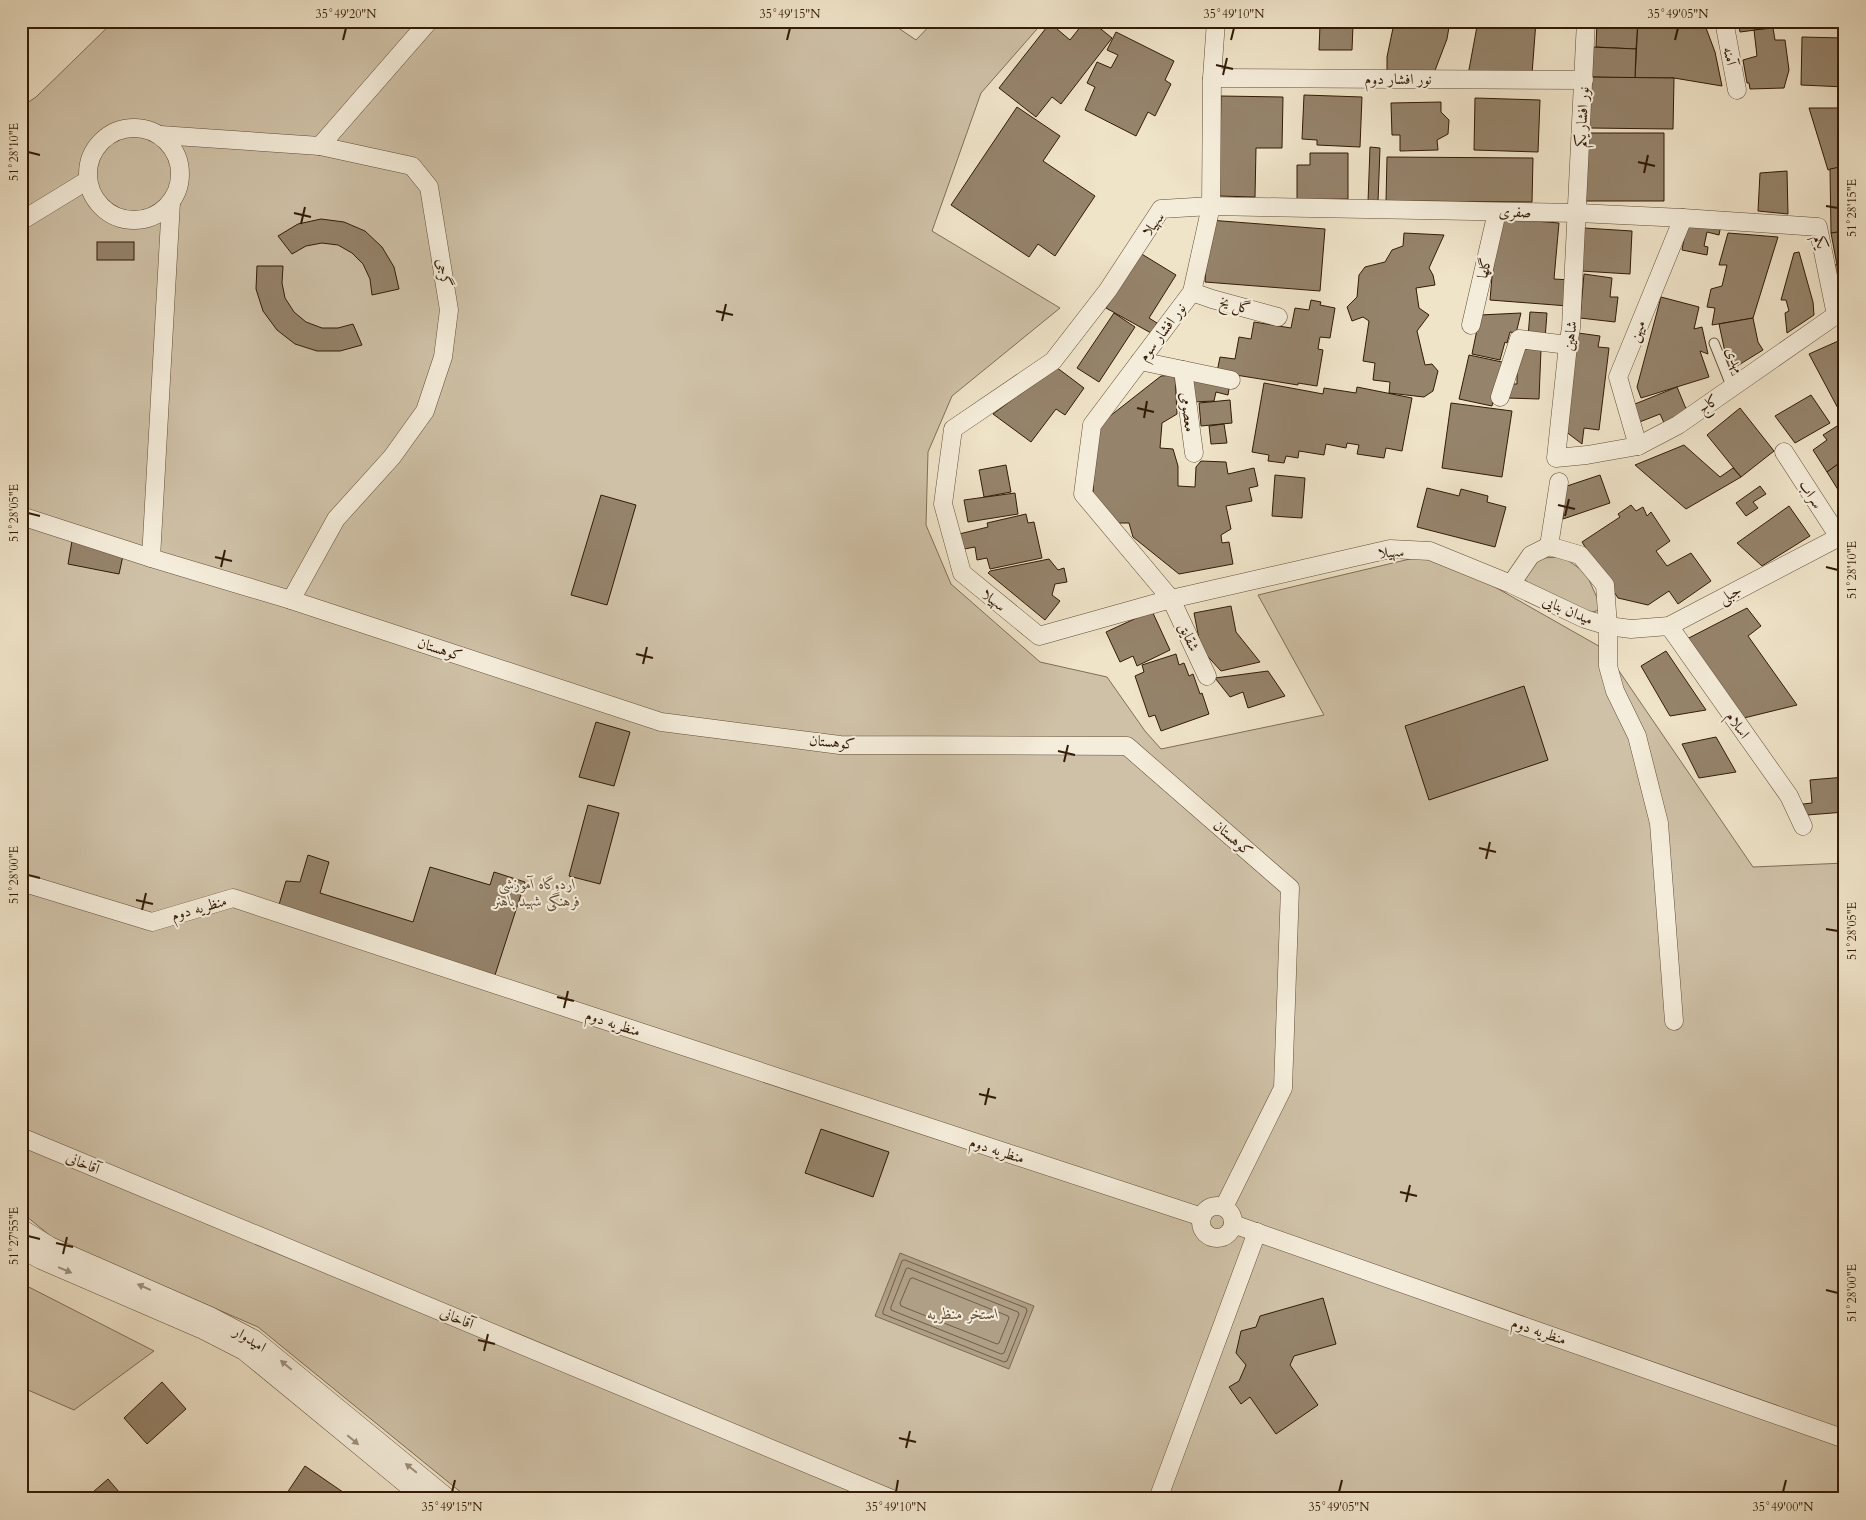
<svg xmlns="http://www.w3.org/2000/svg" width="1866" height="1520" viewBox="0 0 1866 1520" font-family="Cardo,Amiri,serif">
<rect width="100%" height="100%" fill="#efe3c8"/>
<filter id="stains"><feTurbulence type="fractalNoise" baseFrequency=".004" numOctaves="4"/><feColorMatrix values="0 0 0 0 .2 0 0 0 0 .09 0 0 0 0 .02 0 0 0 .5 -.17"/></filter>
<radialGradient id="worn" r=".72"><stop offset=".6" stop-color="#630" stop-opacity="0"/><stop offset="1" stop-color="#630" stop-opacity=".3"/></radialGradient>
<g fill="#cfc1a7" stroke="#816e56">
<path d="M 114,21 L 888,21 L 916,40 L 934,21 L 1044,21 L 981,93 L 932,231 L 1060,308 L 952,396 L 928,452 L 926,525 L 951,584 L 1040,662 L 1107,677 L 1145,731 L 1161,749 L 1324,715 L 1258,595 L 1435,553 L 1604,649 L 1753,867 L 1845,863 L 1845,1499 L 473,1499 L 458,1490 L 258,1327 L 53,1238 L 21,1212 L 21,107 L 36,97 Z"/>
<path d="M 1563,557 L 1586,573 L 1602,609 L 1590,613 L 1533,586 L 1522,578 L 1540,558 Z"/>
<path d="M 21,1283 L 154,1351 L 74,1410 L 21,1387 Z"/>
</g>
<path fill="#af9f86" stroke="#7d6a53" d="M 900,1253 L 1034,1306 L 1009,1369 L 875,1316 Z"/>
<g fill="none" stroke-linecap="round" stroke-linejoin="round">
<g stroke="#715d46" stroke-width="1">
<path d="M 905,1260 L 1026,1308 L 1027,1311 L 1007,1361 L 1004,1362 L 883,1314 L 883,1311 L 902,1261 Z"/>
<path d="M 908,1268 L 1018,1312 L 1019,1314 L 1004,1353 L 1001,1354 L 891,1310 L 891,1307 L 906,1269 Z"/>
<path d="M 913,1278 L 1008,1316 L 1009,1318 L 999,1343 L 997,1344 L 901,1306 L 900,1303 L 910,1279 Z"/>
</g>
</g>
<g fill="#95836b" stroke="#331b06">
<path d="M 1085,21 L 1091,21 L 1112,38 L 1061,104 L 1052,97 L 1036,117 L 999,88 L 1050,23 L 1070,40 Z"/>
<path d="M 1130,21 L 1157,21 L 1152,27 Z"/>
<path d="M 1389,21 L 1450,21 L 1447,39 L 1434,73 L 1387,73 L 1387,57 L 1393,28 Z"/>
<path d="M 1478,21 L 1536,21 L 1532,74 L 1468,75 Z"/>
<path d="M 1597,21 L 1638,21 L 1636,49 L 1596,47 Z"/>
<path d="M 1638,21 L 1690,23 L 1706,28 L 1715,52 L 1722,86 L 1674,78 L 1635,78 Z"/>
<path d="M 1738,21 L 1818,21 L 1818,22 L 1740,32 Z"/>
<path d="M 1320,25 L 1353,25 L 1352,50 L 1319,50 Z"/>
<path d="M 1773,28 L 1775,40 L 1785,40 L 1789,70 L 1784,88 L 1750,89 L 1749,83 L 1747,83 L 1743,60 L 1757,56 L 1754,30 Z"/>
<path d="M 1116,32 L 1174,61 L 1165,80 L 1171,84 L 1155,116 L 1148,112 L 1136,136 L 1085,110 L 1095,87 L 1087,83 L 1097,62 L 1111,68 L 1118,55 L 1107,50 Z"/>
<path d="M 1802,37 L 1845,38 L 1845,87 L 1801,85 Z"/>
<path d="M 1592,47 L 1636,49 L 1635,78 L 1590,77 Z"/>
<path d="M 1590,77 L 1674,78 L 1673,129 L 1589,128 Z"/>
<path d="M 1304,95 L 1362,97 L 1360,147 L 1317,145 L 1317,140 L 1302,139 Z"/>
<path d="M 1221,96 L 1283,97 L 1282,148 L 1256,148 L 1255,197 L 1219,196 Z"/>
<path d="M 1475,98 L 1540,100 L 1538,152 L 1474,150 Z"/>
<path d="M 1441,102 L 1441,112 L 1449,120 L 1448,134 L 1437,140 L 1438,150 L 1400,151 L 1400,135 L 1392,135 L 1391,103 Z"/>
<path d="M 1017,107 L 1060,136 L 1043,161 L 1095,196 L 1055,256 L 1038,244 L 1029,257 L 951,205 Z"/>
<path d="M 1809,108 L 1845,108 L 1845,166 L 1828,170 Z"/>
<path d="M 1587,133 L 1664,133 L 1664,201 L 1586,201 Z"/>
<path d="M 1370,147 L 1380,148 L 1378,202 L 1368,202 Z"/>
<path d="M 1310,153 L 1348,153 L 1348,199 L 1297,200 L 1297,165 L 1310,165 Z"/>
<path d="M 1387,157 L 1533,158 L 1532,202 L 1386,201 Z"/>
<path d="M 1845,166 L 1845,231 L 1831,233 L 1830,169 Z"/>
<path d="M 1787,171 L 1788,214 L 1758,211 L 1760,173 Z"/>
<path d="M 1497,218 L 1559,223 L 1554,279 L 1571,280 L 1568,306 L 1490,300 Z"/>
<path d="M 321,219 L 344,222 L 365,231 L 382,247 L 394,267 L 399,289 L 372,295 L 370,279 L 363,264 L 352,253 L 338,245 L 322,243 L 306,246 L 292,254 L 278,236 L 298,224 Z"/>
<path d="M 1209,220 L 1325,229 L 1320,291 L 1205,282 Z"/>
<path d="M 1687,223 L 1720,230 L 1719,235 L 1707,232 L 1704,246 L 1708,247 L 1707,255 L 1682,250 Z"/>
<path d="M 1584,228 L 1632,231 L 1630,274 L 1581,271 Z"/>
<path d="M 1845,231 L 1845,264 L 1837,265 L 1831,233 Z"/>
<path d="M 1404,233 L 1444,235 L 1429,268 L 1433,275 L 1435,285 L 1416,288 L 1419,308 L 1429,315 L 1417,331 L 1425,365 L 1432,364 L 1438,371 L 1433,391 L 1424,397 L 1389,393 L 1390,382 L 1373,380 L 1375,363 L 1363,361 L 1369,321 L 1363,317 L 1352,321 L 1347,307 L 1357,297 L 1359,275 L 1365,267 L 1385,262 L 1392,250 L 1403,246 Z"/>
<path d="M 1728,233 L 1778,237 L 1753,318 L 1712,325 L 1715,308 L 1707,307 L 1711,289 L 1722,286 L 1727,265 L 1719,265 Z"/>
<rect x="97" y="242" width="37" height="18"/>
<path d="M 1799,252 L 1813,302 L 1814,315 L 1787,333 L 1785,313 L 1789,311 L 1786,300 L 1781,300 L 1794,253 Z"/>
<path d="M 1140,253 L 1176,275 L 1149,318 L 1157,323 L 1151,333 L 1106,308 Z"/>
<path d="M 1845,264 L 1845,307 L 1834,265 Z"/>
<path d="M 257,266 L 283,266 L 282,283 L 285,298 L 294,312 L 306,322 L 322,328 L 338,328 L 353,324 L 362,345 L 340,351 L 317,351 L 295,344 L 277,330 L 263,311 L 256,289 Z"/>
<path d="M 1584,274 L 1612,278 L 1610,297 L 1618,297 L 1615,322 L 1580,318 Z"/>
<path d="M 1661,297 L 1699,307 L 1694,329 L 1702,327 L 1708,354 L 1700,351 L 1709,377 L 1641,398 L 1637,387 Z"/>
<path d="M 1311,300 L 1321,302 L 1320,305 L 1335,308 L 1330,338 L 1320,337 L 1318,349 L 1323,350 L 1317,386 L 1298,383 L 1298,385 L 1217,372 L 1220,357 L 1235,359 L 1239,337 L 1251,339 L 1254,322 L 1291,328 L 1295,308 L 1309,310 Z"/>
<path d="M 1530,312 L 1547,313 L 1545,339 L 1528,337 Z"/>
<path d="M 1114,313 L 1135,327 L 1099,382 L 1077,368 Z"/>
<path d="M 1521,313 L 1516,333 L 1510,332 L 1507,343 L 1505,342 L 1500,360 L 1472,354 L 1480,315 Z"/>
<path d="M 1753,318 L 1758,342 L 1763,350 L 1729,371 L 1719,324 Z"/>
<path d="M 1578,333 L 1600,336 L 1598,347 L 1609,348 L 1599,430 L 1584,428 L 1582,444 L 1565,431 Z"/>
<path d="M 1845,338 L 1845,413 L 1841,414 L 1809,354 Z"/>
<path d="M 1517,349 L 1541,349 L 1539,399 L 1507,398 L 1507,384 L 1517,384 Z"/>
<path d="M 1469,355 L 1502,362 L 1492,406 L 1459,399 Z"/>
<path d="M 1056,367 L 1084,388 L 1065,415 L 1056,409 L 1031,442 L 993,414 Z"/>
<path d="M 1175,375 L 1177,414 L 1162,423 L 1160,448 L 1173,449 L 1178,466 L 1178,486 L 1195,487 L 1196,467 L 1201,461 L 1226,462 L 1228,474 L 1254,468 L 1258,486 L 1249,488 L 1252,501 L 1226,506 L 1231,529 L 1221,535 L 1222,543 L 1229,542 L 1233,564 L 1179,574 L 1133,537 L 1129,523 L 1117,523 L 1093,495 L 1096,427 L 1161,376 Z"/>
<path d="M 1190,377 L 1230,383 L 1228,395 L 1216,392 L 1214,401 L 1193,402 Z"/>
<path d="M 1264,383 L 1323,394 L 1324,388 L 1356,393 L 1357,387 L 1412,398 L 1402,451 L 1386,448 L 1384,458 L 1357,454 L 1359,445 L 1347,443 L 1346,448 L 1326,444 L 1324,455 L 1299,451 L 1298,458 L 1286,456 L 1284,463 L 1268,461 L 1269,455 L 1252,452 Z"/>
<path d="M 1677,387 L 1689,416 L 1665,425 L 1660,414 L 1637,423 L 1630,406 Z"/>
<path d="M 1811,395 L 1830,423 L 1795,443 L 1775,416 Z"/>
<path d="M 1230,400 L 1232,423 L 1201,426 L 1199,403 Z"/>
<path d="M 1451,403 L 1512,411 L 1502,477 L 1442,468 Z"/>
<path d="M 1740,408 L 1774,451 L 1741,477 L 1707,435 Z"/>
<path d="M 1845,421 L 1845,459 L 1827,472 L 1813,450 L 1827,440 L 1823,435 Z"/>
<path d="M 1224,424 L 1227,443 L 1211,444 L 1209,426 Z"/>
<path d="M 1684,445 L 1720,477 L 1733,468 L 1741,477 L 1686,509 L 1635,465 Z"/>
<path d="M 1845,459 L 1845,501 L 1827,472 Z"/>
<path d="M 1006,465 L 1011,492 L 984,497 L 979,470 Z"/>
<path d="M 1275,475 L 1305,478 L 1302,518 L 1272,516 Z"/>
<path d="M 1600,475 L 1610,503 L 1563,519 L 1564,487 Z"/>
<path d="M 1760,486 L 1766,494 L 1753,502 L 1758,508 L 1746,516 L 1736,503 Z"/>
<path d="M 1427,488 L 1459,496 L 1461,489 L 1488,496 L 1487,502 L 1506,507 L 1495,547 L 1417,527 Z"/>
<path d="M 1015,493 L 1018,514 L 968,522 L 964,500 Z"/>
<path d="M 601,495 L 636,505 L 607,605 L 571,595 Z"/>
<path d="M 1631,505 L 1636,511 L 1643,507 L 1647,516 L 1651,512 L 1670,541 L 1656,551 L 1667,566 L 1691,553 L 1711,581 L 1678,604 L 1669,591 L 1648,605 L 1618,598 L 1582,542 L 1620,517 L 1618,514 Z"/>
<path d="M 1789,506 L 1810,536 L 1762,566 L 1737,543 Z"/>
<path d="M 1026,514 L 1028,523 L 1034,522 L 1042,558 L 990,569 L 987,558 L 977,560 L 975,547 L 959,550 L 955,535 L 988,527 L 987,523 Z"/>
<path d="M 72,541 L 124,551 L 119,574 L 68,564 Z"/>
<path d="M 1049,559 L 1058,570 L 1064,568 L 1067,582 L 1055,584 L 1052,595 L 1060,601 L 1045,620 L 988,573 L 990,571 Z"/>
<path d="M 1231,606 L 1236,632 L 1260,662 L 1221,671 L 1201,649 L 1194,613 Z"/>
<path d="M 1747,608 L 1761,626 L 1748,636 L 1797,705 L 1744,718 L 1685,640 Z"/>
<path d="M 1152,611 L 1170,650 L 1137,666 L 1133,656 L 1120,662 L 1106,632 Z"/>
<path d="M 1666,651 L 1706,710 L 1670,716 L 1641,666 Z"/>
<path d="M 1176,654 L 1179,665 L 1184,663 L 1189,676 L 1193,674 L 1200,694 L 1202,693 L 1209,714 L 1161,731 L 1155,715 L 1149,717 L 1135,676 L 1144,672 L 1142,665 Z"/>
<path d="M 1268,671 L 1285,696 L 1248,708 L 1243,692 L 1230,697 L 1215,678 Z"/>
<path d="M 1524,686 L 1548,760 L 1429,800 L 1405,726 Z"/>
<path d="M 596,722 L 630,732 L 614,786 L 579,777 Z"/>
<path d="M 1716,737 L 1736,772 L 1699,778 L 1682,744 Z"/>
<path d="M 1845,777 L 1845,812 L 1807,815 L 1803,804 L 1812,803 L 1810,780 Z"/>
<path d="M 588,805 L 619,813 L 600,884 L 569,876 Z"/>
<path d="M 308,855 L 329,862 L 320,893 L 413,922 L 430,867 L 490,885 L 494,872 L 525,882 L 495,975 L 278,908 L 286,881 L 300,882 Z"/>
<path d="M 821,1129 L 889,1152 L 873,1197 L 805,1173 Z"/>
<path d="M 1323,1298 L 1336,1344 L 1294,1356 L 1290,1365 L 1318,1405 L 1276,1434 L 1250,1397 L 1241,1404 L 1229,1387 L 1239,1381 L 1246,1365 L 1236,1353 L 1241,1331 L 1256,1327 L 1260,1316 Z"/>
<path d="M 162,1382 L 186,1409 L 147,1444 L 124,1418 Z"/>
<path d="M 305,1466 L 353,1499 L 283,1499 Z"/>
<path d="M 108,1479 L 125,1499 L 85,1499 Z"/>
</g>
<g fill="none" stroke-linecap="round" stroke-linejoin="round">
<defs>
<path id="lane" d="M 1714,343 L 1732,388"/>
<g id="street">
<path d="M 1586,21 L 1571,328 L 1568,345 L 1556,458 L 1587,455 L 1638,446 L 1678,425 L 1836,315 L 1845,315"/>
<path d="M 1724,21 L 1737,90"/>
<path d="M 1212,78 L 1584,80"/>
<circle cx="134" cy="174" r="46"/>
<path d="M 160,135 L 320,146"/>
<path d="M 21,221 L 88,180"/>
<path d="M 1192,292 L 1212,299 L 1278,317"/>
<path d="M 1471,325 L 1497,212"/>
<path d="M 1140,361 L 1231,380"/>
<path d="M 1183,370 L 1194,453"/>
<path d="M 1500,397 L 1519,339 L 1568,345"/>
<path d="M 1638,446 L 1618,377 L 1683,218"/>
<path d="M 1784,452 L 1839,537"/>
<path d="M 21,516 L 151,558 L 291,600 L 661,722 L 840,745 L 1127,746 L 1290,888 L 1283,1088 L 1224,1207"/>
<path d="M 1549,546 L 1559,482"/>
<path d="M 151,558 L 171,202"/>
<path d="M 1511,584 L 1531,555 L 1549,546 L 1580,555 L 1605,585 L 1608,626 L 1585,619 L 1511,584 L 1430,551 L 1390,549 L 1171,599 L 1039,636 L 962,573 L 943,504 L 953,429 L 1053,361 L 1108,290 L 1161,209 L 1211,206 L 1578,213 L 1683,218 L 1818,227 L 1836,315"/>
<path d="M 291,600 L 336,519 L 392,457 L 425,411 L 443,357 L 449,310 L 429,187 L 412,166 L 320,146 L 429,21"/>
<path d="M 1669,626 L 1789,796 L 1803,826"/>
<path d="M 1207,676 L 1171,599 L 1083,494 L 1092,425 L 1192,292 L 1211,206 L 1212,78 L 1216,21"/>
<path d="M 21,882 L 152,922 L 233,898 L 1202,1217"/>
<path d="M 1674,1021 L 1659,823 L 1637,736 L 1615,691 L 1608,666 L 1608,626 L 1631,629 L 1669,626 L 1845,534"/>
<path d="M 21,1137 L 892,1499"/>
<circle cx="1217" cy="1222" r="16"/>
<path d="M 1233,1224 L 1845,1439"/>
<path d="M 21,1228 L 50,1246 L 210,1316 L 254,1339 L 449,1499"/>
<path d="M 21,1249 L 41,1260 L 203,1330 L 244,1351 L 424,1499"/>
<path d="M 1158,1499 L 1257,1232"/>
</g>
</defs>
<use href="#lane" stroke="#624d36" stroke-width="11"/>
<use href="#street" stroke="#624d36" stroke-width="19"/>
<use href="#lane" stroke="#f5eddb" stroke-width="9"/>
<use href="#street" stroke="#f5eddb" stroke-width="18"/>
</g>
<defs><path id="oneway-solid" d="M-6-.8H1V-3.2L6.5 0L1 3.2V.8H-6Z" transform="scale(1.25)"/></defs>
<g fill="#9e8e7b">
<use href="#oneway-solid" transform="translate(65 1270) rotate(23)"/>
<use href="#oneway-solid" transform="translate(144 1287) rotate(-156)"/>
<use href="#oneway-solid" transform="translate(286 1365) rotate(-140)"/>
<use href="#oneway-solid" transform="translate(353 1440) rotate(40)"/>
<use href="#oneway-solid" transform="translate(411 1468) rotate(-141)"/>
</g>
<path fill="none" stroke="#331b06" stroke-width="2" d="M 343,40 L 346,28M 787,40 L 790,28M 1231,40 L 1234,28M 1675,40 L 1678,28M 1216,65 L 1233,69M 1223,75 L 1227,58M 28,152 L 40,155M 1638,162 L 1655,166M 1644,173 L 1648,155M 1826,206 L 1838,208M 294,213 L 311,217M 301,224 L 305,207M 716,311 L 733,315M 722,321 L 726,304M 1137,408 L 1154,412M 1144,418 L 1147,401M 1558,505 L 1575,509M 28,513 L 40,516M 1565,516 L 1569,499M 215,557 L 232,561M 221,567 L 225,550M 1826,567 L 1838,570M 636,654 L 653,658M 643,664 L 647,647M 1058,751 L 1075,755M 1064,762 L 1068,745M 1479,848 L 1496,852M 1486,859 L 1490,842M 28,875 L 40,878M 136,900 L 153,904M 142,910 L 146,893M 1826,929 L 1838,931M 557,997 L 574,1001M 564,1008 L 568,991M 979,1094 L 996,1098M 985,1105 L 989,1088M 1400,1192 L 1417,1196M 1406,1202 L 1410,1185M 28,1236 L 40,1239M 56,1243 L 73,1247M 63,1254 L 67,1237M 1826,1290 L 1838,1293M 478,1340 L 495,1344M 484,1351 L 488,1334M 899,1438 L 916,1442M 906,1448 L 910,1431M 452,1492 L 455,1480M 896,1492 L 898,1480M 1339,1492 L 1342,1480M 1783,1492 L 1786,1480"/>
<g text-anchor="middle" dominant-baseline="central" stroke-width="4" stroke-linejoin="round" paint-order="stroke">
<g font-size="15" fill="#331b06" stroke="#f5eddb">
<text transform="translate(1730 56) rotate(79)">آمنه</text>
<text x="1398" y="79">نور افشار دوم</text>
<text transform="translate(1582 117) rotate(-87)">نور افشار یکم</text>
<text transform="translate(1515 212) rotate(1)">صفری</text>
<text transform="translate(1153 224) rotate(-52)">سهیلا</text>
<text transform="translate(1821 242) rotate(78)">یکم</text>
<text transform="translate(1484 268) rotate(-78)">گلها</text>
<text transform="translate(444 273) rotate(81)">گرجی</text>
<text transform="translate(1235 305) rotate(15)">گل یخ</text>
<text transform="translate(1637 331) rotate(-68)">میهن</text>
<text transform="translate(1162 332) rotate(-53)">نور افشار سوم</text>
<text transform="translate(1570 336) rotate(-83)">شاهین</text>
<text transform="translate(1735 360) rotate(68)">مهدی</text>
<text transform="translate(1708 404) rotate(-35)">کاج</text>
<text transform="translate(1188 412) rotate(83)">معصومی</text>
<text transform="translate(1811 494) rotate(57)">سراب</text>
<text transform="translate(1391 552) rotate(-4)">سهیلا</text>
<text transform="translate(1730 594) rotate(-28)">جبلی</text>
<text transform="translate(994 600) rotate(39)">سهیلا</text>
<text transform="translate(1568 610) rotate(23)">میدان بنایی</text>
<text transform="translate(1189 637) rotate(65)">شقایق</text>
<text transform="translate(440 649) rotate(18)">کوهستان</text>
<text transform="translate(1738 725) rotate(55)">اسلام</text>
<text transform="translate(832 742) rotate(5)">کوهستان</text>
<text transform="translate(1233 838) rotate(41)">کوهستان</text>
<text transform="translate(199 908) rotate(-16)">منظریه دوم</text>
<text transform="translate(613 1023) rotate(18)">منظریه دوم</text>
<text transform="translate(997 1150) rotate(18)">منظریه دوم</text>
<text transform="translate(83 1163) rotate(23)">آقاخانی</text>
<text transform="translate(457 1318) rotate(23)">آقاخانی</text>
<text transform="translate(1539 1331) rotate(19)">منظریه دوم</text>
<text transform="translate(250 1339) rotate(32)">امیدوار</text>
</g>
<g font-size="15" font-style="italic" fill="#624d36" stroke="#f5eddb">
<text x="537" y="884">اردوگاه آموزشی<tspan x="537" dy="17">فرهنگی شهید باهنر</tspan></text>
</g>
<g font-size="16" font-style="italic" fill="#655039" stroke="#f5eddb">
<text x="963" y="1314">استخر منظریه</text>
</g>
</g>
<rect width="1866" height="1520" fill="none" stroke="#efe3c8" stroke-width="55"/>
<rect x="28" y="28" width="1810" height="1464" fill="none" stroke="#331b06" stroke-width="2"/>
<g font-size="12" text-anchor="middle" fill="#331b06">
<text x="346" y="18">35°49'20"N</text>
<text x="790" y="18">35°49'15"N</text>
<text x="1234" y="18">35°49'10"N</text>
<text x="1678" y="18">35°49'05"N</text>
<text transform="translate(14 152) rotate(-90)" y="4">51°28'10"E</text>
<text transform="translate(1852 208) rotate(-90)" y="4">51°28'15"E</text>
<text transform="translate(14 513) rotate(-90)" y="4">51°28'05"E</text>
<text transform="translate(1852 570) rotate(-90)" y="4">51°28'10"E</text>
<text transform="translate(14 875) rotate(-90)" y="4">51°28'00"E</text>
<text transform="translate(1852 931) rotate(-90)" y="4">51°28'05"E</text>
<text transform="translate(14 1236) rotate(-90)" y="4">51°27'55"E</text>
<text transform="translate(1852 1293) rotate(-90)" y="4">51°28'00"E</text>
<text x="452" y="1511">35°49'15"N</text>
<text x="896" y="1511">35°49'10"N</text>
<text x="1339" y="1511">35°49'05"N</text>
<text x="1783" y="1511">35°49'00"N</text>
</g>
<rect width="100%" height="100%" filter="url(#stains)"/>
<rect width="100%" height="100%" fill="url(#worn)"/>
</svg>
